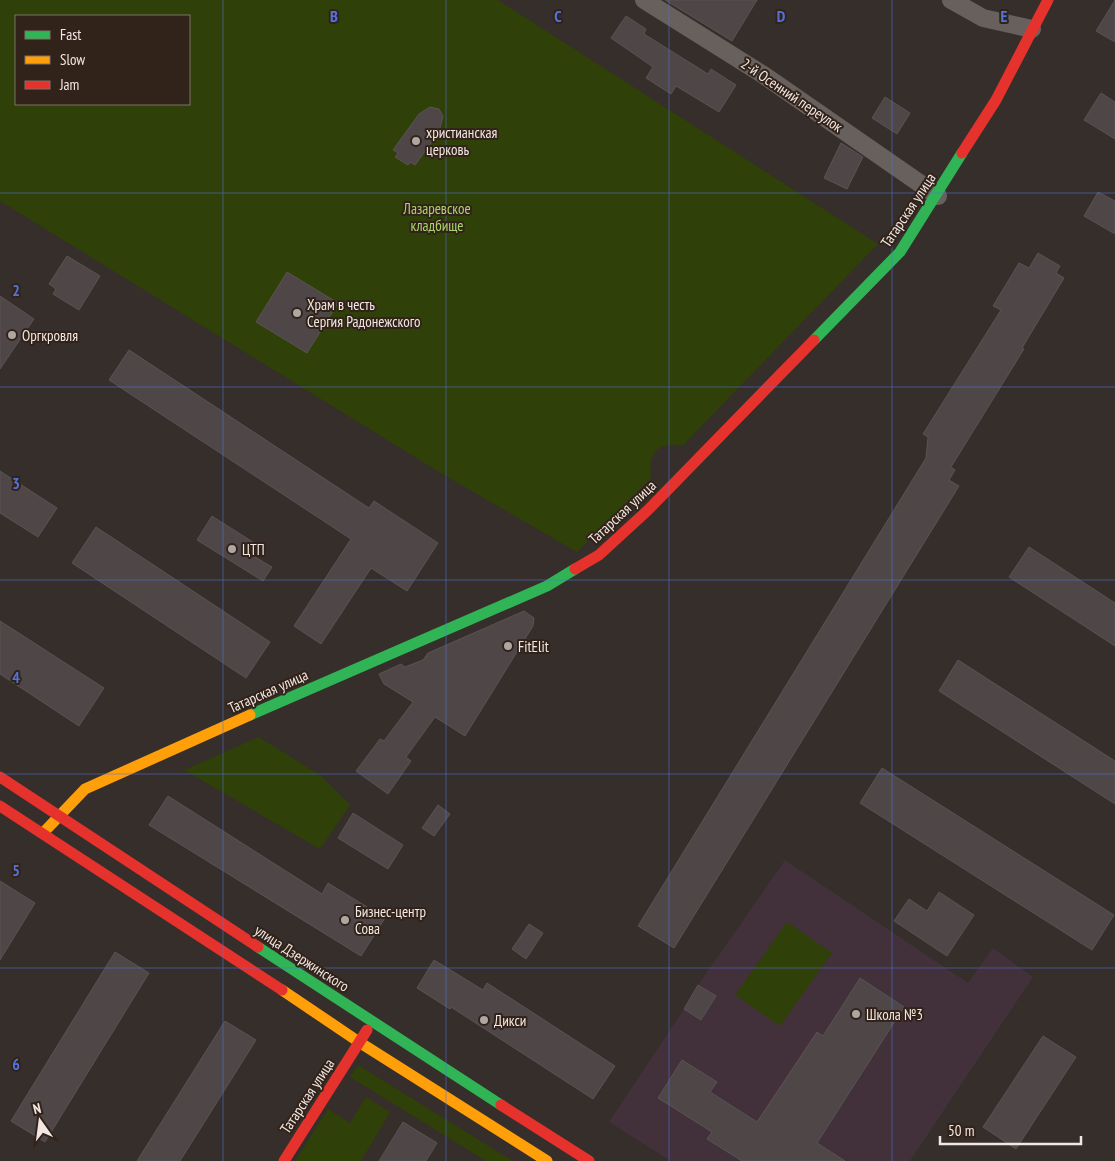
<svg xmlns="http://www.w3.org/2000/svg" width="1115" height="1161" viewBox="0 0 1115 1161" font-family="'PT Sans Narrow',sans-serif">
<rect width="100%" height="100%" fill="#362e2a"/>
<path fill="#42313a" d="M 785,860 L 968,983 L 993,948 L 1033,977 L 910,1161 L 671,1161 L 609,1122 L 684,1009 L 702,1019 L 715,996 L 698,985 Z"/>
<g fill="#2f4008" fill-rule="evenodd">
<path d="M 0,0 L 498,0 L 878,244 L 683,445 C 657,443 648,451 651,478 L 577,552 L 444,475 L 0,201 ZM 16,16 L 189,16 L 189,104 L 16,104 Z"/>
<path d="M 259,737 L 321,776 L 350,805 L 320,849 L 184,770 Z"/>
<path d="M 787,922 L 832,953 L 780,1026 L 735,995 Z"/>
<path d="M 358,1065 L 513,1161 L 486,1161 L 350,1077 Z"/>
<path d="M 366,1097 L 390,1112 L 361,1161 L 295,1161 L 328,1109 L 350,1123 Z"/>
</g>
<g fill="#4f4747" stroke="#5a5353">
<path d="M 665,0 L 757,0 L 732,41 Z"/>
<path d="M 1115,0 L 1115,42 L 1096,31 Z"/>
<path d="M 626,16 L 646,29 L 644,34 L 708,74 L 711,69 L 736,85 L 719,112 L 676,86 L 671,94 L 646,78 L 653,67 L 611,38 Z"/>
<path d="M 1101,93 L 1115,102 L 1115,139 L 1084,120 Z"/>
<path d="M 885,97 L 910,113 L 897,134 L 872,118 Z"/>
<path d="M 430,107 L 439,109 L 443,116 L 439,132 L 415,165 L 410,162 L 408,165 L 395,157 L 398,153 L 393,150 L 419,114 Z"/>
<path d="M 841,143 L 863,157 L 847,189 L 824,178 Z"/>
<path d="M 1098,192 L 1115,201 L 1115,234 L 1084,216 Z"/>
<path d="M 1038,253 L 1060,266 L 1056,273 L 1064,278 L 1022,348 L 1024,349 L 951,467 L 955,470 L 949,480 L 959,486 L 674,948 L 638,926 L 926,458 L 928,437 L 923,434 L 1001,310 L 993,306 L 1019,263 L 1029,268 Z"/>
<path d="M 67,256 L 100,276 L 79,310 L 53,294 L 56,289 L 49,284 Z"/>
<path d="M 287,272 L 338,303 L 307,353 L 256,322 Z"/>
<path d="M 0,296 L 34,319 L 0,369 Z"/>
<path d="M 129,350 L 369,508 L 374,501 L 438,543 L 407,591 L 371,568 L 321,644 L 294,626 L 351,539 L 109,380 Z"/>
<path d="M 0,471 L 57,508 L 38,537 L 0,513 Z"/>
<path d="M 212,516 L 256,544 L 250,554 L 272,567 L 263,581 L 197,540 Z"/>
<path d="M 96,527 L 270,642 L 246,678 L 72,563 Z"/>
<path d="M 1029,547 L 1115,603 L 1115,646 L 1009,577 Z"/>
<path d="M 524,611 L 534,618 L 533,626 L 465,736 L 435,717 L 406,757 L 411,761 L 388,794 L 356,771 L 380,739 L 384,741 L 413,702 L 384,684 L 379,674 L 401,664 L 405,667 L 423,660 L 428,653 Z"/>
<path d="M 0,621 L 104,688 L 79,726 L 0,674 Z"/>
<path d="M 958,660 L 1115,761 L 1115,804 L 939,691 Z"/>
<path d="M 882,768 L 1114,915 L 1092,950 L 860,803 Z"/>
<path d="M 168,796 L 322,894 L 328,883 L 385,918 L 361,956 L 149,825 Z"/>
<path d="M 438,805 L 450,814 L 434,836 L 422,828 Z"/>
<path d="M 353,813 L 403,845 L 388,869 L 338,838 Z"/>
<path d="M 0,881 L 35,903 L 0,960 Z"/>
<path d="M 939,892 L 974,915 L 947,956 L 894,921 L 909,899 L 927,911 Z"/>
<path d="M 529,924 L 543,933 L 526,959 L 512,949 Z"/>
<path d="M 115,952 L 149,973 L 45,1142 L 11,1121 Z"/>
<path d="M 434,960 L 483,990 L 487,983 L 615,1066 L 593,1099 L 451,1007 L 450,1009 L 417,988 Z"/>
<path d="M 860,978 L 904,1007 L 817,1143 L 845,1161 L 742,1161 L 707,1139 L 712,1132 L 658,1098 L 682,1060 L 717,1082 L 710,1092 L 757,1122 L 817,1032 L 823,1036 Z"/>
<path d="M 698,985 L 716,996 L 701,1020 L 684,1009 Z"/>
<path d="M 225,1021 L 256,1040 L 180,1161 L 137,1161 Z"/>
<path d="M 1043,1036 L 1076,1057 L 1016,1149 L 983,1127 Z"/>
<path d="M 403,1122 L 437,1143 L 426,1161 L 379,1161 Z"/>
</g>
<g fill="none" stroke-linecap="round" stroke-linejoin="round">
<g stroke="#67605d" stroke-width="18">
<path d="M 644,0 L 762,74 L 938,196"/>
<path d="M 951,0 L 983,18 L 1032,29"/>
</g>
<g stroke="#30b455" stroke-width="11">
<path d="M 814,340 L 900,252 L 962,153"/>
<path d="M 250,715 L 547,586 L 575,569"/>
<path d="M 258,947 L 501,1105"/>
</g>
<g stroke="#ff9f0a" stroke-width="11">
<path d="M 43,833 L 85,789 L 250,715"/>
<path d="M 282,990 L 359,1042 L 547,1161"/>
</g>
<g stroke="#e5322d" stroke-width="11">
<path d="M 962,153 L 996,100 L 1048,0"/>
<path d="M 575,569 L 599,555 L 647,511 L 814,340"/>
<path d="M 0,777 L 258,947"/>
<path d="M 0,806 L 282,990"/>
<path d="M 501,1105 L 589,1161"/>
<path d="M 284,1161 L 367,1030"/>
</g>
</g>
<path fill="none" stroke="#5274da" stroke-width="1" stroke-opacity="0.55" d="M 223,0 L 223,1161M 446,0 L 446,1161M 669,0 L 669,1161M 892,0 L 892,1161M 0,193 L 1115,193M 0,387 L 1115,387M 0,580 L 1115,580M 0,774 L 1115,774M 0,968 L 1115,968"/>
<g fill="#b0a6a2" stroke="#32231a" stroke-width="2">
<circle cx="416" cy="141" r="5"/>
<circle cx="297" cy="313" r="5"/>
<circle cx="12" cy="335" r="5"/>
<circle cx="232" cy="549" r="5"/>
<circle cx="508" cy="646" r="5"/>
<circle cx="345" cy="920" r="5"/>
<circle cx="856" cy="1014" r="5"/>
<circle cx="484" cy="1020" r="5"/>
</g>
<g text-anchor="middle" dominant-baseline="central" stroke-width="4" stroke-linejoin="round" paint-order="stroke">
<g font-size="15" fill="#f2e7e2" stroke="#32231a">
<text transform="translate(792 95) rotate(34)">2-й Осенний переулок</text>
<text transform="translate(908 210) rotate(-56)">Татарская улица</text>
<text transform="translate(622 512) rotate(-43)">Татарская улица</text>
<text transform="translate(268 691) rotate(-24)">Татарская улица</text>
<text transform="translate(302 958) rotate(33)">улица Дзержинского</text>
<text transform="translate(307 1096) rotate(-57)">Татарская улица</text>
</g>
<g font-size="15" fill="#f2e7e2" stroke="#32231a" text-anchor="start">
<text x="426" y="132">христианская<tspan x="426" dy="17">церковь</tspan></text>
<text x="307" y="304">Храм в честь<tspan x="307" dy="17">Сергия Радонежского</tspan></text>
<text x="22" y="335">Оргкровля</text>
<text x="242" y="549">ЦТП</text>
<text x="518" y="646">FitElit</text>
<text x="355" y="911">Бизнес-центр<tspan x="355" dy="17">Сова</tspan></text>
<text x="866" y="1014">Школа №3</text>
<text x="494" y="1020">Дикси</text>
</g>
<g font-size="15" fill="#aad56a" stroke="#32231a">
<text x="437" y="208">Лазаревское<tspan x="437" dy="17">кладбище</tspan></text>
</g>
</g>
<g font-size="16" text-anchor="middle" font-weight="bold" fill="#5274da" stroke="#32231a" stroke-width="4" stroke-linejoin="round" paint-order="stroke">
<text x="334" y="22">B</text>
<text x="558" y="22">C</text>
<text x="781" y="22">D</text>
<text x="1004" y="22">E</text>
<text x="16" y="296">2</text>
<text x="16" y="489">3</text>
<text x="16" y="683">4</text>
<text x="16" y="876">5</text>
<text x="16" y="1070">6</text>
</g>
<rect x="15" y="15" width="175" height="90" fill="#32231a" stroke="#7f716a"/>
<rect x="25" y="31" width="25" height="8" fill="#30b455" stroke="#7f716a"/>
<text x="60" y="40" font-size="15" fill="#f2e7e2">Fast</text>
<rect x="25" y="56" width="25" height="8" fill="#ff9f0a" stroke="#7f716a"/>
<text x="60" y="65" font-size="15" fill="#f2e7e2">Slow</text>
<rect x="25" y="81" width="25" height="8" fill="#e5322d" stroke="#7f716a"/>
<text x="60" y="90" font-size="15" fill="#f2e7e2">Jam</text>
<g transform="translate(40 1121) rotate(346)" stroke="#32231a" stroke-width="4" paint-order="stroke">
<path d="M0-4L9 19L0 12L-9 19Z" fill="#f2e7e2"/>
<text y="-8" font-size="14" font-weight="bold" text-anchor="middle" fill="#f2e7e2">N</text>
</g>
<path d="M940 1136v8h141v-8" fill="none" stroke="#f2e7e2" stroke-width="2.5"/>
<text x="948" y="1136" font-size="15" fill="#f2e7e2" stroke="#32231a" stroke-width="4" paint-order="stroke">50 m</text>
</svg>
